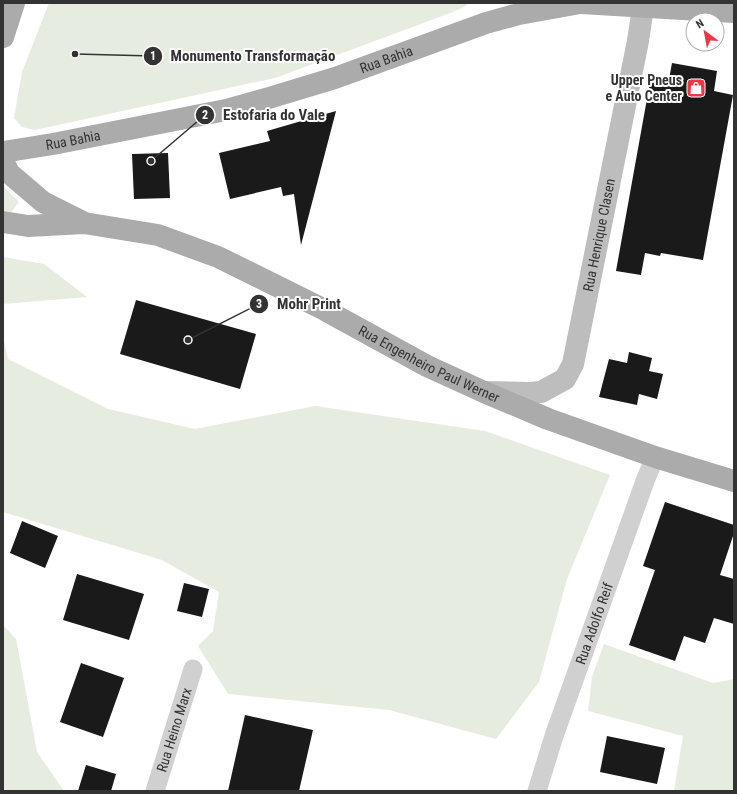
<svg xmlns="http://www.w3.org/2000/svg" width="737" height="794" viewBox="0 0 737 794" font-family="'Roboto Condensed',sans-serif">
<rect width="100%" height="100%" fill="#fff"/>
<g fill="#e6ecdf">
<path d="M 49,3 L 469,3 L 464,7 L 453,12 L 275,78 L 35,130 L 22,127 L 14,118 L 22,72 Z"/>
<path d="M 3,186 L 19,202 L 9,215 L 3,214 Z"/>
<path d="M 3,257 L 44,264 L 87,297 L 3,304 Z"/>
<path d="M 3,337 L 8,359 L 108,409 L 195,429 L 315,406 L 485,431 L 610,475 L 567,579 L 539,682 L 496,739 L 389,710 L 228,694 L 198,646 L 213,631 L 219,592 L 162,560 L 3,512 Z"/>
<path d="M 3,625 L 16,639 L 37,752 L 64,791 L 3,791 Z"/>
<path d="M 604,644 L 713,683 L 734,679 L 734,791 L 674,791 L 683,736 L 588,711 L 592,677 Z"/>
</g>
<g fill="#1a1a1a">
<path d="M 672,63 L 717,71 L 714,91 L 733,95 L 703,260 L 661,253 L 660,256 L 645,253 L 641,275 L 616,271 L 650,82 L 668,85 Z"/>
<path d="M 336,111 L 301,245 L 294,194 L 283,196 L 281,187 L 230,199 L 219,153 L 270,141 L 267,131 Z"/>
<path d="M 168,153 L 170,198 L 134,199 L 132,154 Z"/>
<path d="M 136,300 L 256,334 L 240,389 L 120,354 Z"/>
<path d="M 629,352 L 652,358 L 649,371 L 663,374 L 657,399 L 639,394 L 637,405 L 599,397 L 609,359 L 627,363 Z"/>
<path d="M 665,502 L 734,525 L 734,533 L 720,575 L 734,579 L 734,624 L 714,618 L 705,643 L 684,636 L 675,661 L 629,645 L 655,570 L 643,566 Z"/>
<path d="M 22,521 L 58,536 L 45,568 L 10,553 Z"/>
<path d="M 77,574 L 144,594 L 129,640 L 63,620 Z"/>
<path d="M 184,583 L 209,589 L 202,617 L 177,611 Z"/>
<path d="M 81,663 L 124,678 L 103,737 L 60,722 Z"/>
<path d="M 245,715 L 313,730 L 299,791 L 228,791 Z"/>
<path d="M 607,736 L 665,748 L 657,784 L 600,772 Z"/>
<path d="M 86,765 L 116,774 L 111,791 L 78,791 Z"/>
</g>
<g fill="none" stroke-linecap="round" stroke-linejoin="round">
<g stroke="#d0d0d0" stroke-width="19">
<path id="s1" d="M 155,791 L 193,669"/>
<path id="s2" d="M 537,791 L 554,736 L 645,481 L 655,457"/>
</g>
<path stroke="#bdbdbd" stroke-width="22" id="s3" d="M 484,392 L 530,393 L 541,392 L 565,379 L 573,364 L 638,41 L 643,7"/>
<g stroke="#ababab" stroke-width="22">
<path d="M 581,3 L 734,12"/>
<path d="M 3,37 L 14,3"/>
<path id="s4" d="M 3,152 L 53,144 L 226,110 L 269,98 L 335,78 L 486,23 L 519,14 L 580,3"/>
<path d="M 3,161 L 9,173 L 43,202 L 83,222"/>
<path id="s5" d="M 3,222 L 28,226 L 84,223 L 158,235 L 218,257 L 325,310 L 427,366 L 484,392 L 548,419 L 655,457 L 734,481"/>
</g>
</g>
<defs>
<symbol id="shop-square" viewBox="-11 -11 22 22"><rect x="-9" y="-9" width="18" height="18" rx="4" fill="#e63946" stroke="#fff"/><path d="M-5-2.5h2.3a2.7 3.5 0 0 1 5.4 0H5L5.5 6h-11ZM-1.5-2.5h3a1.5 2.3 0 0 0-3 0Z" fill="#fff"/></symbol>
</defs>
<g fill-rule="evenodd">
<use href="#shop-square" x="685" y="77" width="22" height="22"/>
</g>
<g text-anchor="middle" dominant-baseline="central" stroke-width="4" stroke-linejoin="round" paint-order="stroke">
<g font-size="14" fill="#333" stroke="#fff">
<text stroke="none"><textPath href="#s4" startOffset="395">Rua Bahia</textPath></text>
<text stroke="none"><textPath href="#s4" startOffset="71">Rua Bahia</textPath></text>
<text stroke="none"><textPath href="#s3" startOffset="233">Rua Henrique Clasen</textPath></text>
<text stroke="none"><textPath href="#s5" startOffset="457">Rua Engenheiro Paul Werner</textPath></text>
<text stroke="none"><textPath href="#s2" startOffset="177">Rua Adolfo Reif</textPath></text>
<text stroke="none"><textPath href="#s1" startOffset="64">Rua Heino Marx</textPath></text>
</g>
<g font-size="14" font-weight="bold" fill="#333" stroke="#fff" text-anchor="end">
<text x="682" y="80">Upper Pneus<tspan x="682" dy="16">e Auto Center</tspan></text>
</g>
</g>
<path fill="none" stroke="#333" stroke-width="1.5" d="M75 54L153 56M151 161L205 115M188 340L259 304"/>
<g fill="#333" stroke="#fff" stroke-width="1.5">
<circle cx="75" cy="54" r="4"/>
<circle cx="151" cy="161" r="4"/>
<circle cx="188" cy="340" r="4"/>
<circle cx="153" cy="56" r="10"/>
<circle cx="205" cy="115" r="10"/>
<circle cx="259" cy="304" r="10"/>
</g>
<g font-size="12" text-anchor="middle" font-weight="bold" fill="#fff">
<text x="153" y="60">1</text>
<text x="205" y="119">2</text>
<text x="259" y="308">3</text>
</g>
<g font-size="15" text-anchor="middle" font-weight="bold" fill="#333" stroke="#fff" stroke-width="4" stroke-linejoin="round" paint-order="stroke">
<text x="253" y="61">Monumento Transformação</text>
<text x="274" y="120">Estofaria do Vale</text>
<text x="309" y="309">Mohr Print</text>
</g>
<rect width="737" height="794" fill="none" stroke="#333333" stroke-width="8"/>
<g transform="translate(705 32) rotate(328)"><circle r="19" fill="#ffffff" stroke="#adadad"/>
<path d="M0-3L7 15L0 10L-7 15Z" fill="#e63946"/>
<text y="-6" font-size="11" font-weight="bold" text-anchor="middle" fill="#333333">N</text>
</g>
</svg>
